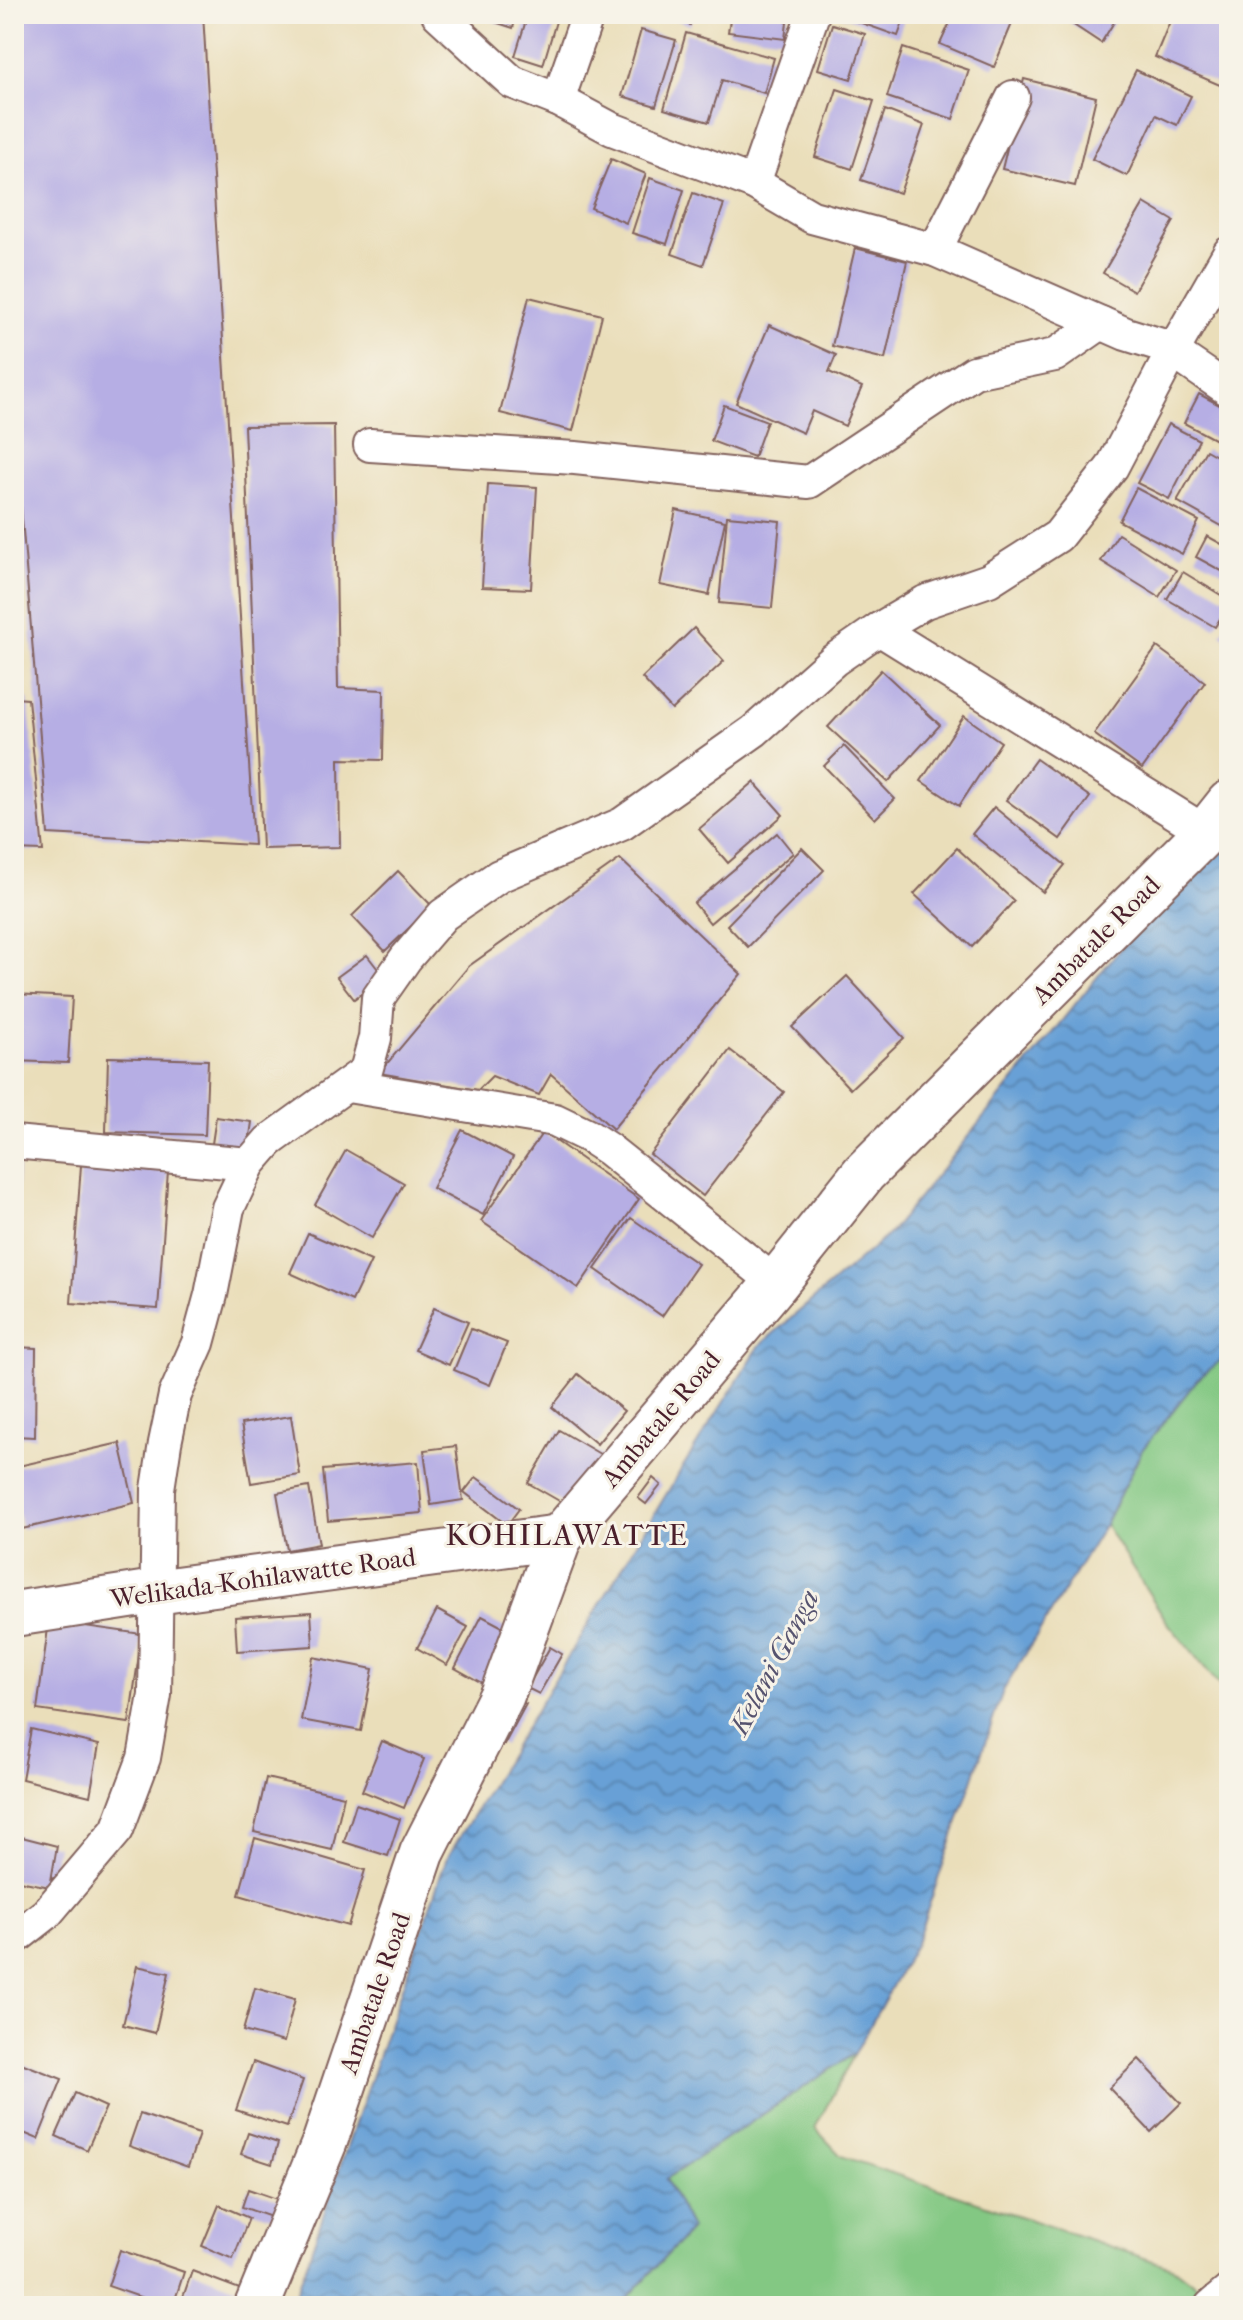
<svg xmlns="http://www.w3.org/2000/svg" width="1243" height="2320" viewBox="0 0 1243 2320" font-family="'IM FELL French Canon',serif">
<defs>
<pattern id="water-waves" width="16" height="10" patternUnits="userSpaceOnUse" patternTransform="scale(2)"><rect width="16" height="10" fill="#67a0d6"/><path d="M0 5q4-4 8 0t8 0" fill="none" stroke="#5782ae"/></pattern>
</defs>
<rect width="100%" height="100%" fill="#f7f3e8"/>
<filter id="ink" filterUnits="userSpaceOnUse"><feTurbulence type="fractalNoise" baseFrequency=".0125" numOctaves="2"/><feDisplacementMap in="SourceGraphic" scale="16" xChannelSelector="R" yChannelSelector="G"/><feConvolveMatrix kernelMatrix="1 2 1 2 8 2 1 2 1" color-interpolation-filters="sRGB"/></filter>
<filter id="wash" filterUnits="userSpaceOnUse"><feTurbulence type="fractalNoise" baseFrequency=".006" numOctaves="4" result="noise"/><feDisplacementMap in="SourceGraphic" scale="32" xChannelSelector="R" yChannelSelector="G"/><feGaussianBlur stdDeviation="1.8" result="paint"/><feColorMatrix in="noise" values="0 0 0 0 0 0 0 0 0 0 0 0 0 0 0 0 0 1.4 0 .05"/><feComposite in="paint" operator="in"/></filter>
<g filter="url(#wash)">
<rect width="100%" height="100%" fill="#eadeba"/>
<g fill="#83c883" stroke="#667457" stroke-width="2">
<path d="M 1229,1353 L 1229,1697 L 1167,1622 L 1105,1524 L 1142,1450 L 1197,1380 Z"/>
<path d="M 855,2053 L 815,2128 L 841,2156 L 1174,2268 L 1217,2301 L 1211,2306 L 620,2306 L 691,2229 L 666,2179 Z"/>
</g>
<path fill="url(#water-waves)" stroke="#586080" stroke-width="2" d="M 1229,840 L 1229,1353 L 1197,1380 L 1142,1450 L 1105,1524 L 1003,1691 L 916,1943 L 855,2053 L 666,2179 L 691,2229 L 620,2306 L 292,2306 L 446,1860 L 682,1468 L 760,1345 L 890,1233 L 1132,934 Z"/>
<g id="blocks">
<g fill="#b6aee4">
<path d="M 14,14 L 203,14 L 254,845 L 48,834 L 14,421 Z"/>
<path d="M 494,14 L 517,14 L 513,28 L 492,21 Z"/>
<path d="M 528,14 L 544,14 L 557,18 L 543,65 L 515,56 Z"/>
<path d="M 659,14 L 694,14 L 690,25 Z"/>
<path d="M 731,14 L 788,14 L 785,39 L 728,32 Z"/>
<path d="M 836,14 L 906,14 L 898,36 Z"/>
<path d="M 954,14 L 1016,14 L 994,67 L 940,44 Z"/>
<path d="M 1057,14 L 1119,14 L 1101,43 Z"/>
<path d="M 1173,14 L 1229,16 L 1229,89 L 1155,57 Z"/>
<path d="M 832,24 L 865,34 L 851,79 L 818,69 Z"/>
<path d="M 641,30 L 676,40 L 656,106 L 622,96 Z"/>
<path d="M 686,33 L 774,58 L 764,93 L 722,80 L 709,122 L 664,109 Z"/>
<path d="M 903,48 L 969,70 L 953,119 L 887,97 Z"/>
<path d="M 1136,70 L 1191,96 L 1177,125 L 1156,115 L 1127,176 L 1092,159 Z"/>
<path d="M 1024,79 L 1096,97 L 1075,186 L 1002,169 Z"/>
<path d="M 837,89 L 874,101 L 852,169 L 815,157 Z"/>
<path d="M 885,110 L 924,125 L 900,193 L 861,180 Z"/>
<path d="M 611,159 L 646,174 L 626,223 L 591,208 Z"/>
<path d="M 650,178 L 684,190 L 667,244 L 632,233 Z"/>
<path d="M 693,193 L 724,204 L 703,265 L 672,254 Z"/>
<path d="M 1144,203 L 1174,221 L 1134,291 L 1103,273 Z"/>
<path d="M 855,248 L 907,261 L 885,359 L 832,346 Z"/>
<path d="M 529,297 L 602,315 L 573,431 L 500,413 Z"/>
<path d="M 769,325 L 836,355 L 829,372 L 862,387 L 845,426 L 812,411 L 803,433 L 736,403 Z"/>
<path d="M 1199,394 L 1229,410 L 1229,447 L 1184,423 Z"/>
<path d="M 724,405 L 767,421 L 754,457 L 711,441 Z"/>
<path d="M 1168,424 L 1199,440 L 1169,499 L 1137,483 Z"/>
<path d="M 334,425 L 338,688 L 384,690 L 383,760 L 339,759 L 340,847 L 262,849 L 244,426 Z"/>
<path d="M 1206,450 L 1229,463 L 1229,530 L 1177,501 Z"/>
<path d="M 488,484 L 537,487 L 531,589 L 482,587 Z"/>
<path d="M 1136,488 L 1199,521 L 1182,554 L 1119,521 Z"/>
<path d="M 676,510 L 725,521 L 709,595 L 660,585 Z"/>
<path d="M 727,516 L 780,521 L 772,608 L 719,603 Z"/>
<path d="M 1118,534 L 1176,570 L 1159,597 L 1101,561 Z"/>
<path d="M 1207,536 L 1229,548 L 1229,575 L 1196,557 Z"/>
<path d="M 1183,572 L 1229,600 L 1229,604 L 1215,627 L 1167,599 Z"/>
<path d="M 1229,621 L 1229,639 L 1221,634 Z"/>
<path d="M 694,628 L 724,661 L 672,710 L 642,678 Z"/>
<path d="M 1157,647 L 1205,682 L 1142,769 L 1094,734 Z"/>
<path d="M 881,670 L 940,725 L 888,782 L 828,727 Z"/>
<path d="M 14,698 L 28,699 L 43,851 L 14,850 Z"/>
<path d="M 964,716 L 1001,742 L 959,806 L 921,781 Z"/>
<path d="M 844,746 L 895,799 L 875,819 L 824,766 Z"/>
<path d="M 1036,759 L 1090,797 L 1060,839 L 1006,800 Z"/>
<path d="M 754,782 L 783,815 L 728,863 L 699,829 Z"/>
<path d="M 994,807 L 1065,865 L 1043,892 L 972,834 Z"/>
<path d="M 777,833 L 793,853 L 710,923 L 694,903 Z"/>
<path d="M 802,848 L 824,870 L 748,947 L 727,925 Z"/>
<path d="M 957,848 L 1014,901 L 972,947 L 914,894 Z"/>
<path d="M 620,859 L 741,974 L 613,1129 L 551,1074 L 539,1095 L 492,1076 L 478,1090 L 379,1073 L 469,966 Z"/>
<path d="M 398,871 L 432,906 L 385,951 L 352,916 Z"/>
<path d="M 367,955 L 384,977 L 354,999 L 337,977 Z"/>
<path d="M 847,976 L 904,1038 L 850,1089 L 792,1027 Z"/>
<path d="M 14,994 L 72,997 L 68,1063 L 14,1061 Z"/>
<path d="M 730,1050 L 784,1092 L 703,1196 L 650,1154 Z"/>
<path d="M 108,1057 L 208,1060 L 205,1135 L 106,1132 Z"/>
<path d="M 216,1117 L 252,1122 L 246,1163 L 210,1157 Z"/>
<path d="M 462,1130 L 513,1157 L 483,1215 L 432,1188 Z"/>
<path d="M 543,1132 L 639,1199 L 578,1288 L 481,1221 Z"/>
<path d="M 346,1150 L 404,1183 L 372,1238 L 315,1205 Z"/>
<path d="M 14,1160 L 19,1160 L 16,1218 L 14,1218 Z"/>
<path d="M 81,1165 L 168,1171 L 158,1309 L 71,1303 Z"/>
<path d="M 631,1218 L 698,1264 L 662,1316 L 595,1269 Z"/>
<path d="M 308,1233 L 371,1261 L 352,1301 L 290,1273 Z"/>
<path d="M 434,1308 L 468,1322 L 449,1365 L 415,1350 Z"/>
<path d="M 471,1329 L 507,1343 L 490,1385 L 454,1370 Z"/>
<path d="M 14,1347 L 36,1348 L 35,1437 L 14,1436 Z"/>
<path d="M 578,1374 L 624,1411 L 597,1444 L 552,1407 Z"/>
<path d="M 291,1416 L 300,1475 L 251,1483 L 241,1424 Z"/>
<path d="M 559,1430 L 605,1457 L 575,1510 L 528,1483 Z"/>
<path d="M 120,1443 L 134,1503 L 22,1529 L 14,1495 L 14,1467 Z"/>
<path d="M 456,1446 L 463,1500 L 431,1505 L 424,1450 Z"/>
<path d="M 418,1462 L 422,1513 L 328,1521 L 323,1470 Z"/>
<path d="M 476,1477 L 519,1509 L 507,1525 L 464,1492 Z"/>
<path d="M 653,1478 L 661,1485 L 646,1504 L 638,1498 Z"/>
<path d="M 309,1487 L 319,1544 L 287,1550 L 277,1493 Z"/>
<path d="M 437,1610 L 468,1627 L 447,1665 L 417,1648 Z"/>
<path d="M 311,1612 L 313,1646 L 237,1651 L 235,1617 Z"/>
<path d="M 482,1616 L 510,1631 L 482,1683 L 455,1668 Z"/>
<path d="M 49,1621 L 142,1634 L 129,1723 L 37,1710 Z"/>
<path d="M 550,1647 L 562,1654 L 539,1694 L 527,1688 Z"/>
<path d="M 313,1657 L 373,1669 L 361,1731 L 301,1720 Z"/>
<path d="M 515,1699 L 526,1704 L 504,1745 L 494,1739 Z"/>
<path d="M 31,1729 L 99,1745 L 90,1796 L 22,1779 Z"/>
<path d="M 382,1741 L 424,1759 L 404,1808 L 362,1791 Z"/>
<path d="M 266,1778 L 344,1796 L 332,1850 L 254,1832 Z"/>
<path d="M 356,1804 L 400,1819 L 388,1856 L 344,1842 Z"/>
<path d="M 14,1835 L 57,1846 L 50,1887 L 14,1880 Z"/>
<path d="M 255,1838 L 365,1870 L 348,1926 L 239,1895 Z"/>
<path d="M 137,1966 L 169,1973 L 155,2033 L 123,2025 Z"/>
<path d="M 255,1988 L 295,1999 L 284,2042 L 243,2031 Z"/>
<path d="M 1139,2059 L 1181,2103 L 1151,2132 L 1109,2088 Z"/>
<path d="M 253,2062 L 303,2080 L 287,2127 L 236,2110 Z"/>
<path d="M 21,2063 L 62,2079 L 38,2139 L 14,2129 L 14,2080 Z"/>
<path d="M 75,2093 L 106,2107 L 87,2150 L 56,2136 Z"/>
<path d="M 140,2114 L 199,2134 L 188,2167 L 129,2146 Z"/>
<path d="M 248,2133 L 278,2143 L 272,2164 L 241,2154 Z"/>
<path d="M 248,2189 L 283,2201 L 277,2219 L 242,2207 Z"/>
<path d="M 219,2205 L 249,2218 L 233,2259 L 202,2246 Z"/>
<path d="M 120,2250 L 184,2272 L 173,2306 L 166,2306 L 108,2286 Z"/>
<path d="M 192,2271 L 245,2291 L 239,2306 L 180,2306 Z"/>
</g>
</g>
</g>
<g filter="url(#ink)">
<use href="#blocks" fill-opacity="0" stroke="#82625d" stroke-width="2"/>
<g fill="none" stroke-linecap="round" stroke-linejoin="round">
<defs>
<g id="street">
<path d="M 438,14 L 512,82 L 558,100 L 612,129 L 754,183 L 812,217 L 935,250 L 1126,334 L 1174,349 L 1185,360 L 1229,390"/>
<path d="M 558,100 L 588,14"/>
<path d="M 754,183 L 813,14"/>
<path d="M 935,250 L 1013,97"/>
<path d="M 370,445 L 575,458 L 809,482 L 974,372 L 1055,355 L 1101,323"/>
<path d="M 879,629 L 1206,832"/>
<path d="M 348,1086 L 555,1120 L 588,1136 L 608,1149 L 776,1283"/>
<path d="M 14,1142 L 249,1164"/>
<path d="M 14,1939 L 46,1914 L 117,1830 L 144,1758 L 155,1695 L 158,1489 L 165,1443 L 175,1395 L 198,1343 L 211,1295 L 228,1208 L 249,1164 L 269,1141 L 366,1071 L 375,1038 L 378,998 L 406,958 L 443,915 L 499,876 L 622,824 L 754,731 L 834,660 L 879,629 L 925,602 L 989,580 L 1058,536 L 1112,467 L 1174,349 L 1229,253"/>
<path d="M 1211,2306 L 1229,2291"/>
</g>
<g id="primary">
<path d="M 14,1614 L 155,1592 L 560,1537"/>
<path d="M 257,2306 L 325,2141 L 422,1853 L 502,1695 L 560,1537 L 776,1283 L 864,1173 L 1206,832 L 1229,803"/>
</g>
</defs>
<use href="#street" stroke="#82625d" stroke-width="36"/>
<use href="#primary" stroke="#82625d" stroke-width="48"/>
<use href="#street" stroke="#fff" stroke-width="32"/>
<use href="#primary" stroke="#fff" stroke-width="44"/>
</g>
</g>
<g text-anchor="middle" dominant-baseline="central" stroke-width="6" stroke-linejoin="round" paint-order="stroke">
<g font-size="26" fill="#4a1f2b" stroke="#f7f3e8">
<text transform="translate(1096 940) rotate(-45)">Ambatale Road</text>
<text transform="translate(661 1419) rotate(-50)">Ambatale Road</text>
<text transform="translate(263 1578) rotate(-8)">Welikada-Kohilawatte Road</text>
<text transform="translate(375 1993) rotate(-71)">Ambatale Road</text>
</g>
<g font-size="28" font-style="italic" fill="#56536f" stroke="#f7f3e8">
<text transform="translate(774 1662) rotate(-62)">Kelani Ganga</text>
</g>
<g font-size="30" letter-spacing="2" fill="#4a1f2b" stroke="#f7f3e8">
<text x="567" y="1535">KOHILAWATTE</text>
</g>
</g>
<rect width="1243" height="2320" fill="none" stroke="#f7f3e8" stroke-width="48"/>
</svg>
